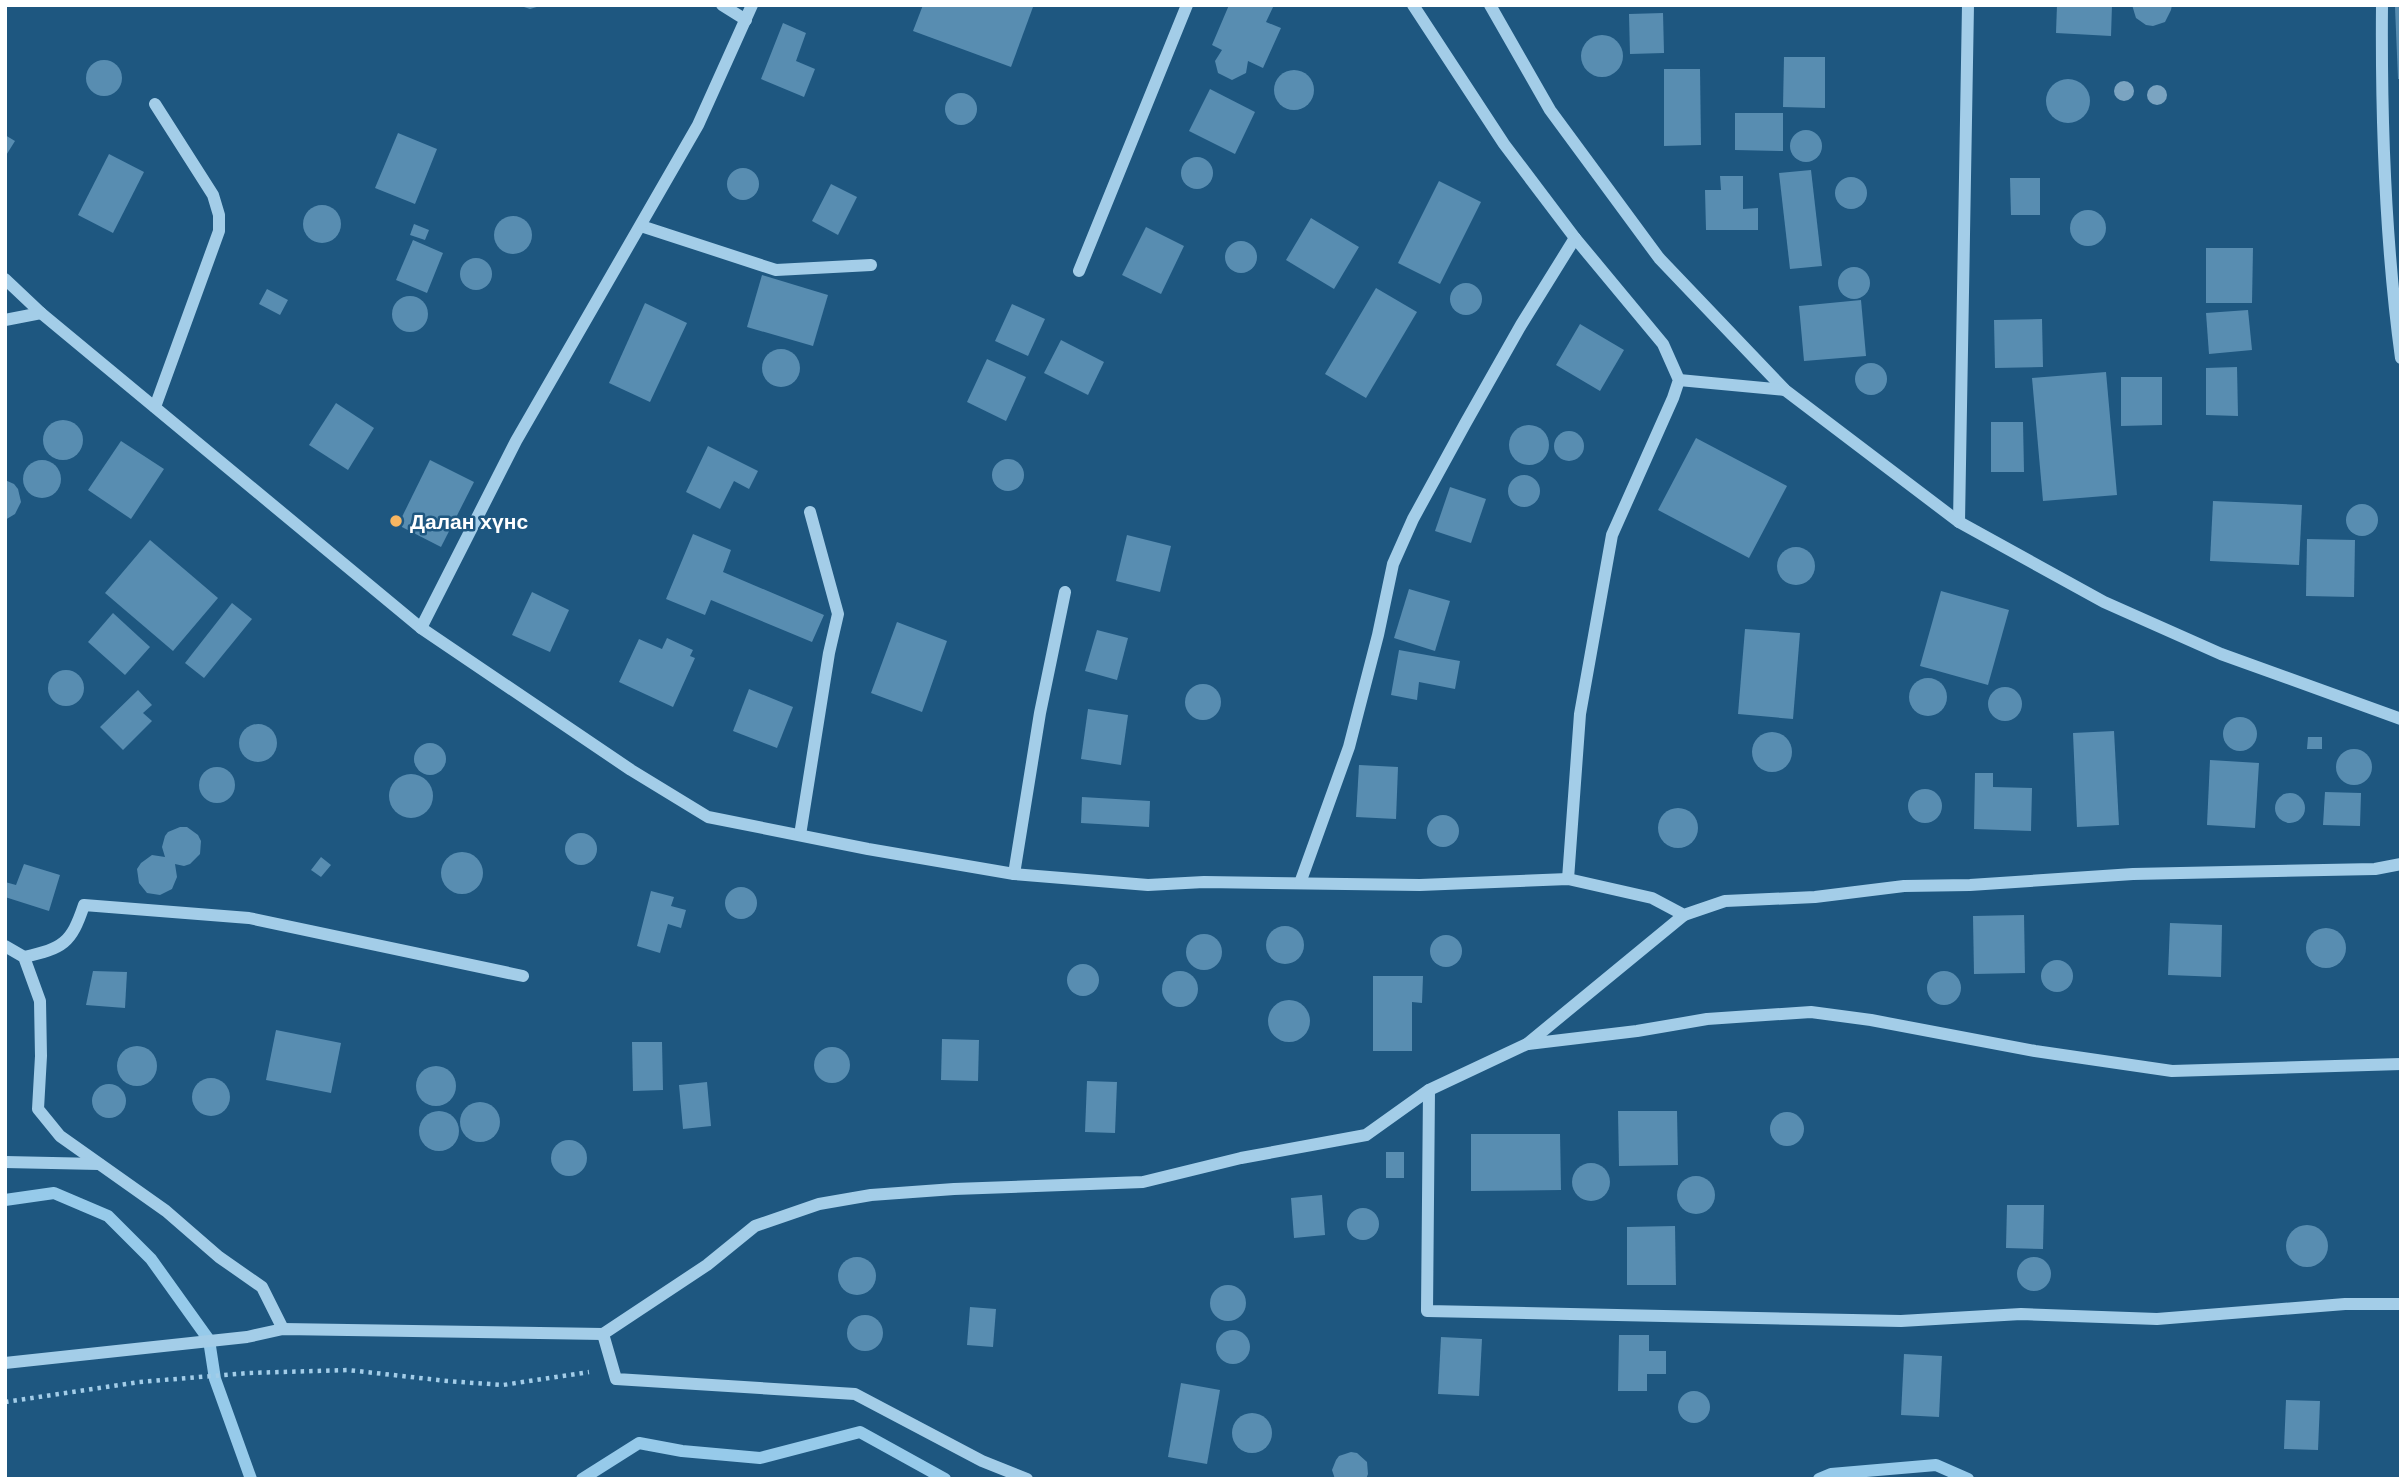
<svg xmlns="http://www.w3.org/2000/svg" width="2406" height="1484" viewBox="0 0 2406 1484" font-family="'Work Sans',sans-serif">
<rect width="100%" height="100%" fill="#1e5780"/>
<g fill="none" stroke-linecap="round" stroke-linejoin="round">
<g stroke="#96caea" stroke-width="12">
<path d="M 5,1200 L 54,1193 L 108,1216 L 151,1259 L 209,1340 L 215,1379 L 251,1479"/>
<path d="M 582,1479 L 639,1443 L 682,1451 L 760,1458 L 860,1432 L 945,1479"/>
<path d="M 1819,1479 L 1831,1474 L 1936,1465 L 1968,1479"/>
</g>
</g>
<g fill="#588db1">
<path d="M 518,5 L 540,5 L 540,6 L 530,9 Z"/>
<path d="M 923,5 L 1028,5 L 1033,7 L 1011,67 L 913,31 Z"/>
<path d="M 1229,5 L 1274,5 L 1266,22 L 1281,28 L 1263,68 L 1248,61 L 1246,73 L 1232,80 L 1218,73 L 1215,61 L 1222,50 L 1212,45 Z"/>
<path d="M 2057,5 L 2112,5 L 2111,36 L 2056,33 Z"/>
<path d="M 2132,5 L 2172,5 L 2171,10 L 2165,22 L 2153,26 L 2146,25 L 2136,18 Z"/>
<path d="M 2401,6 L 2401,79 L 2398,79 L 2395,7 Z"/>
<path d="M 1663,13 L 1664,53 L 1630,54 L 1629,14 Z"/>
<path d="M 783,23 L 806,33 L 796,61 L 815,69 L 804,97 L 761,79 Z"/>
<circle cx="1602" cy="56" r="21"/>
<path d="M 1784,57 L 1825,57 L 1825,108 L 1783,107 Z"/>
<circle cx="104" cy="78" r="18"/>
<path d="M 1664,69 L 1700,69 L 1701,145 L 1664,146 Z"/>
<circle cx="1294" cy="90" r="20"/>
<circle cx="2068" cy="101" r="22"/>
<path d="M 1210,89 L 1255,112 L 1235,154 L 1189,131 Z"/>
<circle cx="961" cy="109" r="16"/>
<path d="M 1735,113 L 1783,113 L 1783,151 L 1735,150 Z"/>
<circle cx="1806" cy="146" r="16"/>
<path d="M 398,133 L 437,149 L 415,204 L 375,188 Z"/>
<path d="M 5,135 L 15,141 L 5,157 Z"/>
<path d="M 109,154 L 144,172 L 113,233 L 78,215 Z"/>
<circle cx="1197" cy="173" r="16"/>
<circle cx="743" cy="184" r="16"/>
<path d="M 1811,170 L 1822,266 L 1790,269 L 1779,173 Z"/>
<path d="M 1720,176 L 1743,176 L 1743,209 L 1758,208 L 1758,230 L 1706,230 L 1705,190 L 1721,190 Z"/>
<circle cx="1851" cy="193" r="16"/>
<path d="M 2010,178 L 2040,178 L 2040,215 L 2011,215 Z"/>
<path d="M 1439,181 L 1481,202 L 1440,284 L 1398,263 Z"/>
<path d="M 831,184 L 857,197 L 838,235 L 812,221 Z"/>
<circle cx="322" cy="224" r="19"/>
<circle cx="2088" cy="228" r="18"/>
<circle cx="513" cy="235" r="19"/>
<path d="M 1311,218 L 1359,247 L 1334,289 L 1286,260 Z"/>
<path d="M 414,224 L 429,230 L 425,240 L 410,235 Z"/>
<path d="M 1146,227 L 1184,246 L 1161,294 L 1122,275 Z"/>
<path d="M 413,240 L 443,253 L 427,293 L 396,280 Z"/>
<circle cx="1241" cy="257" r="16"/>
<path d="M 2206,248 L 2253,248 L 2252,303 L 2206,303 Z"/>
<circle cx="476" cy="274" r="16"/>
<circle cx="1854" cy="283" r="16"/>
<path d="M 762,275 L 828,295 L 813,346 L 747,327 Z"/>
<circle cx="1466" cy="299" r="16"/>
<path d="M 1376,288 L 1417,312 L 1366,398 L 1325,374 Z"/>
<path d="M 267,289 L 288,300 L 280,315 L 259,304 Z"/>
<circle cx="410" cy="314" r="18"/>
<path d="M 1861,300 L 1866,356 L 1804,361 L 1799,306 Z"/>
<path d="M 645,303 L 687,323 L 650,402 L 609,383 Z"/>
<path d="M 1012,304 L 1045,319 L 1028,356 L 995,341 Z"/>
<path d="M 2248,310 L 2252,350 L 2209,354 L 2206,313 Z"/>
<path d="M 2042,319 L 2043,367 L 1995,368 L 1994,320 Z"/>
<path d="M 1580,324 L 1624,350 L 1600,391 L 1556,365 Z"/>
<path d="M 1061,340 L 1104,362 L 1088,395 L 1044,373 Z"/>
<circle cx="781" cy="368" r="19"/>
<path d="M 987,359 L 1026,377 L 1006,421 L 967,402 Z"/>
<circle cx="1871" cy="379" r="16"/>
<path d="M 2237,367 L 2238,416 L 2206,415 L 2206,368 Z"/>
<path d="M 2106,372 L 2117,495 L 2043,501 L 2032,378 Z"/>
<path d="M 2121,377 L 2162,377 L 2162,425 L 2121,426 Z"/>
<path d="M 336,403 L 374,428 L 348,470 L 309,445 Z"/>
<circle cx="63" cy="440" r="20"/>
<path d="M 1991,422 L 2023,422 L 2024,472 L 1991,472 Z"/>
<circle cx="1529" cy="445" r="20"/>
<circle cx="1569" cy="446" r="15"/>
<path d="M 1696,438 L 1787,486 L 1749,558 L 1658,510 Z"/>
<path d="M 121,441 L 164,469 L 131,519 L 88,490 Z"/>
<path d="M 708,446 L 758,471 L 749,489 L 734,481 L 720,509 L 686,492 Z"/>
<circle cx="1008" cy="475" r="16"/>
<path d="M 430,460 L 474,482 L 441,547 L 398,525 Z"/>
<circle cx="42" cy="479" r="19"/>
<circle cx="1524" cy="491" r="16"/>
<path d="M 5,480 L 14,484 L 18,489 L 21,502 L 15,514 L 5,520 Z"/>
<path d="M 1450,487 L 1486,499 L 1471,543 L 1435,531 Z"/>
<path d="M 2213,501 L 2302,505 L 2299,565 L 2210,561 Z"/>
<circle cx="2362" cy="520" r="16"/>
<path d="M 693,534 L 731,550 L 723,572 L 824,615 L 812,642 L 711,600 L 705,615 L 666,599 Z"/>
<path d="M 1127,535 L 1171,546 L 1160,592 L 1116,581 Z"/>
<path d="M 2307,539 L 2355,540 L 2354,597 L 2306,596 Z"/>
<path d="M 150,540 L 218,598 L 173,651 L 105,593 Z"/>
<circle cx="1796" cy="566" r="19"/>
<path d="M 1409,589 L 1450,601 L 1435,651 L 1394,638 Z"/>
<path d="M 1941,591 L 2009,610 L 1988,685 L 1920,666 Z"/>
<path d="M 532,592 L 569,610 L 550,652 L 512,635 Z"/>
<path d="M 232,603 L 252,619 L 204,678 L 185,663 Z"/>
<path d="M 113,613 L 150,647 L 125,675 L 88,642 Z"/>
<path d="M 897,622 L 947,641 L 922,712 L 871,693 Z"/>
<path d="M 1745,629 L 1800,633 L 1793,719 L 1738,714 Z"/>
<path d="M 1097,630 L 1128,638 L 1117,680 L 1085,671 Z"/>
<path d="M 667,638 L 693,650 L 690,656 L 695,658 L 673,707 L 619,682 L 639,639 L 662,649 Z"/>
<path d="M 1399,650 L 1460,661 L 1455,689 L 1419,682 L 1417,700 L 1391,695 Z"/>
<circle cx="66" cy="688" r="18"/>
<circle cx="1928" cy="697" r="19"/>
<circle cx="1203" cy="702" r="18"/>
<circle cx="2005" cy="704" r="17"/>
<path d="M 749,689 L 793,707 L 777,748 L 733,731 Z"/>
<path d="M 138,690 L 152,705 L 143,713 L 152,721 L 123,750 L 100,727 Z"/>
<path d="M 1088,709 L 1128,715 L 1121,765 L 1081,759 Z"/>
<circle cx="2240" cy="734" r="17"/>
<circle cx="258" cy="743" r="19"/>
<path d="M 2114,731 L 2119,825 L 2077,827 L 2073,733 Z"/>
<circle cx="1772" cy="752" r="20"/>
<path d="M 2308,737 L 2322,737 L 2322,749 L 2307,749 Z"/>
<circle cx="430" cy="759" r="16"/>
<circle cx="2354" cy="767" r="18"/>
<path d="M 2210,760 L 2259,763 L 2255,828 L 2207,825 Z"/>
<path d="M 1359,765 L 1398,767 L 1396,819 L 1356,817 Z"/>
<circle cx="217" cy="785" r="18"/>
<path d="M 1975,773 L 1993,773 L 1993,787 L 2032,788 L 2031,831 L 1974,829 Z"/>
<circle cx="411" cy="796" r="22"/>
<circle cx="1925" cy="806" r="17"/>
<path d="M 2325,792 L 2361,793 L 2360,826 L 2323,825 Z"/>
<circle cx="2290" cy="808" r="15"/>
<path d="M 1082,797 L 1150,801 L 1149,827 L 1081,823 Z"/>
<circle cx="1678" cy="828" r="20"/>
<circle cx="1443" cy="831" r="16"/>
<path d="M 180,827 L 187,827 L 198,835 L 201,841 L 200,854 L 190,864 L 184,866 L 175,864 L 177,877 L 172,889 L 160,895 L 147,893 L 139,883 L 137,869 L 141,863 L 152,855 L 165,857 L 162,847 L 165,836 L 168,832 Z"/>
<circle cx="581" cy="849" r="16"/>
<circle cx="462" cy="873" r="21"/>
<path d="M 321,857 L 331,865 L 321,877 L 311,870 Z"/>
<path d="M 24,864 L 60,875 L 49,911 L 5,897 L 5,882 L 16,885 Z"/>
<circle cx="741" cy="903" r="16"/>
<path d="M 651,891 L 674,897 L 671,906 L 686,910 L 681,928 L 668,924 L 660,953 L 637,946 Z"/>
<path d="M 2024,915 L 2025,973 L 1974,974 L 1973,916 Z"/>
<path d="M 2170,923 L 2222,925 L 2221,977 L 2168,975 Z"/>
<circle cx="1285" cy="945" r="19"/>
<circle cx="2326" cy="948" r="20"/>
<circle cx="1204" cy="952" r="18"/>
<circle cx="1446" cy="951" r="16"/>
<circle cx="2057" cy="976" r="16"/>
<circle cx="1083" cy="980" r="16"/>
<circle cx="1180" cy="989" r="18"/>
<circle cx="1944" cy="988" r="17"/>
<path d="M 93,971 L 127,972 L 125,1008 L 86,1005 Z"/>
<path d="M 1373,976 L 1423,976 L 1422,1003 L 1412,1002 L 1412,1051 L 1373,1051 Z"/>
<circle cx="1289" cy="1021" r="21"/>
<path d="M 276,1030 L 341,1043 L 331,1093 L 266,1080 Z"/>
<path d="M 942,1039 L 979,1040 L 978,1081 L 941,1080 Z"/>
<path d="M 632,1042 L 662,1042 L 663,1090 L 633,1091 Z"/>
<circle cx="137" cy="1066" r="20"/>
<circle cx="832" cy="1065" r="18"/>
<circle cx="436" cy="1086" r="20"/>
<circle cx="211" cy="1097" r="19"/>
<path d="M 1087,1081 L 1117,1082 L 1115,1133 L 1085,1132 Z"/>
<path d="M 707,1082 L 711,1126 L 683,1129 L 679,1085 Z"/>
<circle cx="109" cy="1101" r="17"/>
<circle cx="480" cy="1122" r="20"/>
<path d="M 1618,1111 L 1677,1111 L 1678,1165 L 1619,1166 Z"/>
<circle cx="439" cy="1131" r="20"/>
<circle cx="1787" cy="1129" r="17"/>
<path d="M 1471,1134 L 1560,1134 L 1561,1190 L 1471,1191 Z"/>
<circle cx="569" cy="1158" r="18"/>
<rect x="1386" y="1152" width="18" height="26"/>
<circle cx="1591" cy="1182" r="19"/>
<circle cx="1696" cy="1195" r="19"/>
<path d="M 1322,1195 L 1325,1235 L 1294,1238 L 1291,1198 Z"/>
<path d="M 2007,1205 L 2044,1205 L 2043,1249 L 2006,1248 Z"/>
<circle cx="1363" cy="1224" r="16"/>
<circle cx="2307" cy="1246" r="21"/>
<path d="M 1675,1226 L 1676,1285 L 1627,1285 L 1627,1227 Z"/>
<circle cx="2034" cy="1274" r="17"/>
<circle cx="857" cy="1276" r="19"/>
<circle cx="1228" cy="1303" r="18"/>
<path d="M 970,1307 L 996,1309 L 993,1347 L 967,1345 Z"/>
<circle cx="865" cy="1333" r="18"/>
<circle cx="1233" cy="1347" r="17"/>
<path d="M 1619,1335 L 1649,1335 L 1649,1351 L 1666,1351 L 1666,1374 L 1647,1374 L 1647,1391 L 1618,1391 Z"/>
<path d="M 1441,1337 L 1482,1339 L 1479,1396 L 1438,1394 Z"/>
<path d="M 1904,1354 L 1942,1356 L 1939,1417 L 1901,1415 Z"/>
<path d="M 1181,1383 L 1220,1390 L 1207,1464 L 1168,1457 Z"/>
<circle cx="1694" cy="1407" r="16"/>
<path d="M 2286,1400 L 2320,1401 L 2318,1450 L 2284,1449 Z"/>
<circle cx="1252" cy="1433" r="20"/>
<path d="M 1351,1452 L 1357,1453 L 1367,1462 L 1368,1474 L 1366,1479 L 1335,1479 L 1332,1470 L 1336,1460 L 1339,1456 Z"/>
</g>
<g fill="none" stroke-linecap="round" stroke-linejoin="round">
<path stroke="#a3cde8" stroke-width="4.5" stroke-dasharray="3.5 5" stroke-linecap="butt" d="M 5,1402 L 139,1382 L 249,1373 L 348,1370 L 447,1381 L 503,1385 L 589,1372"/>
<g stroke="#a3cde8" stroke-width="12">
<path d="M 722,5 L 746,20"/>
<path d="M 1413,5 L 1504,144 L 1575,238 L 1663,344 L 1679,380 L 1673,398 L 1612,535 L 1580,714 L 1568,879"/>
<path d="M 1490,5 L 1550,110 L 1659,258 L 1785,390 L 1959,522 L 2104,602 L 2221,654 L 2401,719"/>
<path d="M 2382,5 C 2381,122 2385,241 2401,358"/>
<path d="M 641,226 L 776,270 L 871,265"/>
<path d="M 1079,271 L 1187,5"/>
<path d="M 5,279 L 41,313 L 421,628 L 631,770 L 708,817 L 868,849 L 1014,874 L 1148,885 L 1204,882 L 1420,885 L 1568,879 L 1652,898 L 1684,915 L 1725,901 L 1815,897 L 1904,886 L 1970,885 L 2133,874 L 2375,869 L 2401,864"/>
<path d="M 5,320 L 41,313"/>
<path d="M 1679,380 L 1785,390"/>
<path d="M 155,407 L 219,231 L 219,215 L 213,195 L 155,104"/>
<path d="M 1959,522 L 1968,5"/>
<path d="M 421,628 L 516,441 L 698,125 L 752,5"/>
<path d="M 800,835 L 829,653 L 838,614 L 810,512"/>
<path d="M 1014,874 L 1040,713 L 1065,592"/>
<path d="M 1300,883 L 1349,747 L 1378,635 L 1393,564 L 1413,519 L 1465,424 L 1521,325 L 1575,238"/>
<path d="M 5,946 L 24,957 L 40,1001 L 41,1056 L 38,1109 L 60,1136 L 166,1211 L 219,1257 L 262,1287 L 283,1329"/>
<path d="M 24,957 C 63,948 71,944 84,905 L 249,918 L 523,976"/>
<path d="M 1528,1044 L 1637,1031 L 1707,1019 L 1811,1012 L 1871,1020 L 2035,1051 L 2172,1071 L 2401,1064"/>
<path d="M 1429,1090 L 1427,1311 L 1901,1321 L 2021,1314 L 2157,1319 L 2345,1304 L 2401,1304"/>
<path d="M 5,1162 L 99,1164"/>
<path d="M 603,1334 L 616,1379 L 855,1394 L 982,1461 L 1027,1479"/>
<path d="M 5,1363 L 247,1337 L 283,1329 L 603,1334 L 707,1265 L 755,1226 L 819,1204 L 871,1195 L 954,1189 L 1143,1182 L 1241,1158 L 1366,1135 L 1429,1090 L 1527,1044 L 1684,915"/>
</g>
</g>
<g fill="#7ba4c1">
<circle cx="2124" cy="91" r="10"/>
<circle cx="2157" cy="95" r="10"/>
</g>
<circle fill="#f7b662" stroke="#1e5780" stroke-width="2.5" cx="396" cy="521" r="7"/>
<g text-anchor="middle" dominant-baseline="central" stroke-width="5" stroke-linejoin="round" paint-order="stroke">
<g font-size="21" font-weight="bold" fill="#fff" stroke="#1e5780" text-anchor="start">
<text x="410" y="521">Далан хүнс</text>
</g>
</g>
<rect width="2406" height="1484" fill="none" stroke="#ffffff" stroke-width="14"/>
</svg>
